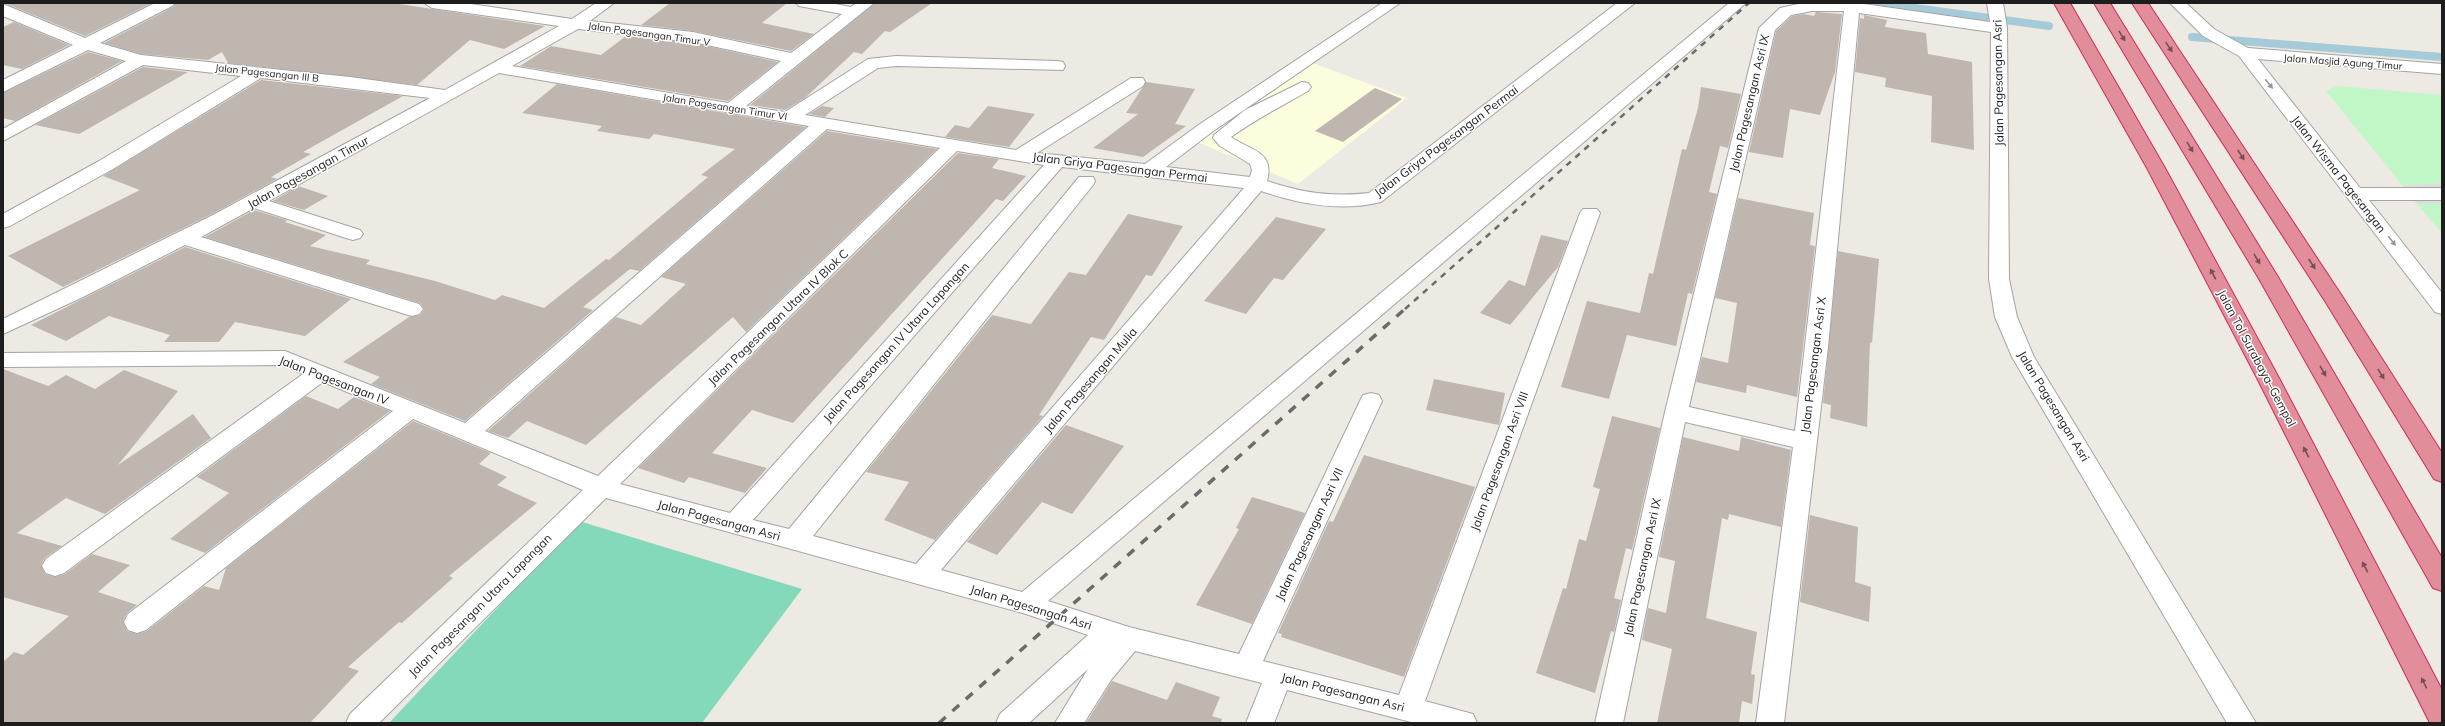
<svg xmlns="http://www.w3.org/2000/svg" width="2445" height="726" viewBox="0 0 2445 726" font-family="Mulish,sans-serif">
<rect width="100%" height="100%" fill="#edeae3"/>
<path fill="#fcfddc" d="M 1310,62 L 1407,98 L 1298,184 L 1197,142 Z"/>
<g fill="#c1f6c7">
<path d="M 2337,86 L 2442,95 L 2442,183 L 2403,186 L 2326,91 Z"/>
<path d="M 2442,203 L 2442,233 L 2417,204 Z"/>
</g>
<path fill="#84d9bb" d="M 579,521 L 802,589 L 702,723 L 389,723 Z"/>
<path fill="#ddd" d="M 2442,183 L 2442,203 L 2417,204 L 2403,186 Z"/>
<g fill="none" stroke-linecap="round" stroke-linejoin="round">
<g stroke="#a5cbd9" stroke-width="8">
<path d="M 1878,3 L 2049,26"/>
<path d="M 2192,37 L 2442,57"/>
</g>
</g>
<g fill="#beb6af">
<path d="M 4,3 L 152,3 L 85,36 Z"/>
<path d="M 176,3 L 393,3 L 545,26 L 504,49 L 470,40 L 417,85 L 228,63 L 222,52 L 208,60 L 141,54 L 104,43 L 173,7 Z"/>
<path d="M 670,3 L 787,3 L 762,23 L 814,34 L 791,51 L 693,31 L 641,25 Z"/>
<path d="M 875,3 L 932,3 L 890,32 L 885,31 L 862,54 L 854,52 L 805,98 L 785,110 L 750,105 Z"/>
<path d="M 1816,12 L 1842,14 L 1835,72 L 1820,115 L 1790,109 L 1783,158 L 1749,152 L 1776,31 L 1792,16 L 1804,14 L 1814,16 Z"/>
<path d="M 1864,15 L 1887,20 L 1885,27 L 1926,33 L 1928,54 L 1972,62 L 1974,150 L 1931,142 L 1932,96 L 1885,87 L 1886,78 L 1855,72 L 1860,18 L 1864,19 Z"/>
<path d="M 14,22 L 69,45 L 22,69 L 3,65 L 3,27 Z"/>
<path d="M 626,36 L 693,43 L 778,62 L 728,101 L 520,66 L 551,46 L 601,55 Z"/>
<path d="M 88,52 L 122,61 L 15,121 L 3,118 L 3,93 Z"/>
<path d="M 143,67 L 188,72 L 79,134 L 35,125 Z"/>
<path d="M 261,80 L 403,96 L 303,152 L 311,154 L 271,177 L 277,179 L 212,214 L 63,287 L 8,256 L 140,190 L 103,176 Z"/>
<path d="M 1146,82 L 1195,89 L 1175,124 L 1186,126 L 1143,157 L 1093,148 L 1138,114 L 1126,113 Z"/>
<path d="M 557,84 L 806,127 L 639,271 L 630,269 L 583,307 L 593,310 L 465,421 L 371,384 L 380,377 L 343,362 L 409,317 L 420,315 L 424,309 L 420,303 L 205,237 L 254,210 L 287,220 L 285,222 L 326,235 L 310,246 L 370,260 L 366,264 L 435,281 L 495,300 L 502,295 L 544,308 L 606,259 L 609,260 L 708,177 L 701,175 L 735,149 L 654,134 L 649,139 L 597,131 L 602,126 L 522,113 Z"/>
<path d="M 1701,87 L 1741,94 L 1728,148 L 1720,146 L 1709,192 L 1717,194 L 1692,294 L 1688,293 L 1676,346 L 1627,335 L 1609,399 L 1561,387 L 1587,301 L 1640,313 L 1649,273 L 1653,274 L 1682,149 L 1686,150 L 1698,108 Z"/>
<path d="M 1375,88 L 1402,99 L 1343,142 L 1315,131 Z"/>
<path d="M 822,106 L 834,108 L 825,117 L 809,114 Z"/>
<path d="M 988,106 L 1035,114 L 1009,147 L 945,137 L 955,125 L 969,128 Z"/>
<path d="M 827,131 L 937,149 L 746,332 L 733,317 L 586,445 L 527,421 L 508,438 L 488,431 L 616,317 L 641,325 L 686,284 L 661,277 Z"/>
<path d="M 958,153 L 999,159 L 992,168 L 1026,176 L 1003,201 L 996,199 L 979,218 L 793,423 L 752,410 L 712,453 L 767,468 L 745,493 L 689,477 L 684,483 L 638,468 Z"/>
<path d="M 298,186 L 328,196 L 304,210 L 273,201 Z"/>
<path d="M 1738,198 L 1814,213 L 1810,245 L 1815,246 L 1797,397 L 1747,385 L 1746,393 L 1696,382 L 1702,357 L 1728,363 L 1737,303 L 1715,298 Z"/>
<path d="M 1128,214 L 1183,226 L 1152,276 L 1146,275 L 1104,340 L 1091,337 L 1039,415 L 1043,416 L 935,540 L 884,520 L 909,482 L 866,472 L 992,315 L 1031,324 L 1069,272 L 1086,275 Z"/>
<path d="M 1276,217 L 1326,229 L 1283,280 L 1274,278 L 1246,314 L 1204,301 Z"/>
<path d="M 1541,235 L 1568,241 L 1558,267 L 1510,325 L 1480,313 L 1509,280 L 1525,286 Z"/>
<path d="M 185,247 L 351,299 L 305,336 L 235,322 L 219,342 L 164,342 L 170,335 L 109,316 L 66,341 L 31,325 Z"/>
<path d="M 1838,251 L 1879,259 L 1872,343 L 1870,342 L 1867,427 L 1830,418 L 1831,405 L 1823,403 Z"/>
<path d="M 3,369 L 48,386 L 66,375 L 95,389 L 124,370 L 178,391 L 118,465 L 193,414 L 211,438 L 105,514 L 66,498 L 17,533 L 62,546 L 45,558 L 41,565 L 45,574 L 55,577 L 65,574 L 92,554 L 130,565 L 98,592 L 137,605 L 127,613 L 123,621 L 127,631 L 137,634 L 147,631 L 204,586 L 219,590 L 226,568 L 413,421 L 491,453 L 479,464 L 507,477 L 497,485 L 537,503 L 449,576 L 453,578 L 402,623 L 399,622 L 348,667 L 359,671 L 310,723 L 3,723 L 3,662 L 14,652 L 23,655 L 69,616 L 3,597 Z"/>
<path d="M 1434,379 L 1505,393 L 1499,425 L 1426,410 Z"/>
<path d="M 306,396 L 338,409 L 354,397 L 390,411 L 205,553 L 170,539 L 229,493 L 197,477 Z"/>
<path d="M 1612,416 L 1660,428 L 1632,550 L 1626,548 L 1614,598 L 1621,600 L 1614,632 L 1611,631 L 1595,693 L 1536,673 L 1563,588 L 1566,589 L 1579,539 L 1586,541 L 1600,489 L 1593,487 Z"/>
<path d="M 1066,425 L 1124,446 L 1072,514 L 1042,502 L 997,555 L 967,542 Z"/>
<path d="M 1683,437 L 1739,451 L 1741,437 L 1791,450 L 1781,527 L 1729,514 L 1728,520 L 1722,518 L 1706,618 L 1757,632 L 1751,674 L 1755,675 L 1752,704 L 1742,701 L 1739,723 L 1657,723 L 1672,649 L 1642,640 L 1648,608 L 1666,613 L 1675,561 L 1659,557 Z"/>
<path d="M 1364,455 L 1475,487 L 1404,677 L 1281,637 L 1282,634 L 1278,633 L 1329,521 L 1333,522 Z"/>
<path d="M 1252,497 L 1305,513 L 1252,624 L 1196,605 L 1239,529 L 1236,528 Z"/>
<path d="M 1810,515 L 1858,527 L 1855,582 L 1871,587 L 1869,622 L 1800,602 Z"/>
<path d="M 1112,681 L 1167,700 L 1176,682 L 1220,697 L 1212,716 L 1222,719 L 1221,723 L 1086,723 Z"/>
</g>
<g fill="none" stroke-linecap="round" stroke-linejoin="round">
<defs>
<g id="minor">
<path d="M 155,3 L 175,3 L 172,6 L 100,43 L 141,55 L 350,77 L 445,90 L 559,26 L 432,8 L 424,3 L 464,3 L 572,19 L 596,3 L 614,3 L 590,21 L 693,32 L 791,53 L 842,14 L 799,6 L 796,3 L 830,3 L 851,7 L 856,3 L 874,3 L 746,106 L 785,112 L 868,59 L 896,56 L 1057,61 L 1063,62 L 1065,66 L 1063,70 L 896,66 L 878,68 L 805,115 L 1016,150 L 1131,78 L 1143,78 L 1145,82 L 1143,86 L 1037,153 L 1145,164 L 1200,124 L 1382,3 L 1400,3 L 1212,132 L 1166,167 L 1250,177 L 1252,170 L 1250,164 L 1220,146 L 1213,138 L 1214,135 L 1245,110 L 1302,82 L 1308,83 L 1311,87 L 1308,91 C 1282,106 1256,119 1231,137 C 1251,151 1275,151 1267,181 C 1304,193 1330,197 1369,193 L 1617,3 L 1635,3 L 1381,202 C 1340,212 1300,204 1261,191 L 941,570 L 1022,592 L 1729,3 L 1746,3 L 1048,601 L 1129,627 L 1239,654 L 1360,401 L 1363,395 L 1371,393 L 1379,395 L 1382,401 L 1263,661 L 1399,695 L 1580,213 L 1583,209 L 1597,209 L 1600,213 L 1425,701 L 1473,714 L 1477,723 L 1415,723 L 1287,690 L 1274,723 L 1246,723 L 1262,683 L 1135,651 L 1111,680 L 1084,723 L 1055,723 L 1088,669 L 1029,723 L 996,723 L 1000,714 L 1088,635 L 1026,614 L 606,498 L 379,723 L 346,723 L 350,714 L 583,490 L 413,419 L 146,630 L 137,633 L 128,630 L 124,622 L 128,614 L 393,411 L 323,382 L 64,573 L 55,576 L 46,573 L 42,566 L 46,559 L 303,374 L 282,365 L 3,367 L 3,353 L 285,351 L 465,423 L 809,126 L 499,73 L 269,201 L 360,230 L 363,234 L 360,238 L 353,240 L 346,238 L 254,208 L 201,237 L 419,304 L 423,309 L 419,314 L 412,316 L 405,314 L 185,245 L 83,297 L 3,334 L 3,319 L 213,215 L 430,98 L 261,78 L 113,169 L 10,226 L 3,228 L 3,214 L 99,161 L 241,76 L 143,65 L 3,141 L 3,129 L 126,61 L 88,50 L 3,92 L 3,80 L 73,45 L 3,16 L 3,4 L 85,38 ZM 578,29 L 693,42 L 781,61 L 728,103 L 512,66 ZM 827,129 L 940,148 L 598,476 L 485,431 ZM 957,151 L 1044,165 L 730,513 L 620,484 ZM 1062,167 L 1244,188 L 916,564 L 813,536 L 1093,185 L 1095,181 L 1093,177 L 1079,177 L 789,529 L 753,520 Z"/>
<path d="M 1803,3 L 1857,3 L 1990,22 L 1987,3 L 2003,3 L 2007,28 L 2009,279 L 2017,317 L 2034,357 L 2256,723 L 2227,723 L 2012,357 L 1995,317 L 1989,279 L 1991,32 L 1859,13 L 1828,347 L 1784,723 L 1756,723 L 1793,447 L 1685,422 L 1623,723 L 1595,723 L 1665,412 L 1759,28 L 1780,8 ZM 1812,11 L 1844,11 L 1795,431 L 1689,407 L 1775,30 L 1791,15 Z"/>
<path d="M 2170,3 L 2186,3 L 2214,29 L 2248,48 L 2442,64 L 2442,74 L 2258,59 L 2360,188 L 2442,188 L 2442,200 L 2369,200 L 2442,293 L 2442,314 L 2435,312 L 2239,56 L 2203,36 Z"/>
</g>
<g id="highway">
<path d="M 2054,3 L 2070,3 L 2165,168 L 2279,378 L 2442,690 L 2442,723 L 2430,723 L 2257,378 L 2147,168 Z"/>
<path d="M 2094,3 L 2110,3 L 2278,277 L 2442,558 L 2442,591 L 2433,588 L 2258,277 Z"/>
<path d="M 2132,3 L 2148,3 L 2342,296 L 2442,453 L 2442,482 L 2434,479 L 2325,301 Z"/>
</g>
</defs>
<use href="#minor" stroke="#a4a4a4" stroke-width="2"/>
<use href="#highway" stroke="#cf2c5e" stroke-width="2"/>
<use href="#minor" fill="#fff" fill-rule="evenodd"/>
<use href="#highway" fill="#e28d9a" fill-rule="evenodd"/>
<path stroke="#6b6b6b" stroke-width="2.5" stroke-dasharray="6 6" stroke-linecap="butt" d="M 1405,309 L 1749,3"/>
<path stroke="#6b6b6b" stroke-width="3.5" stroke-dasharray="9 9" stroke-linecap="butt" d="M 939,723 L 1406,308"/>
</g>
<defs><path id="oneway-solid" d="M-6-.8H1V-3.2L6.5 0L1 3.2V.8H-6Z"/></defs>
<g fill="#764f55">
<use href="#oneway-solid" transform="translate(2122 36) rotate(59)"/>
<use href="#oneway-solid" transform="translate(2169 47) rotate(56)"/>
<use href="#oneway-solid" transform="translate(2190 147) rotate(58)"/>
<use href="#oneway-solid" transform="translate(2241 155) rotate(57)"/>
<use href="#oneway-solid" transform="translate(2257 259) rotate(59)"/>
<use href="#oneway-solid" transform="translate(2312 264) rotate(57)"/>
<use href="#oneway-solid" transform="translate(2213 274) rotate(-118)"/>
<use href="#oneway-solid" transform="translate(2323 371) rotate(60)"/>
<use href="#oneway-solid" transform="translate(2381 374) rotate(58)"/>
<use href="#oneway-solid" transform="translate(2306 452) rotate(-117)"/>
<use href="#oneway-solid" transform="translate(2365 567) rotate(-117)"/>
<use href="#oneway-solid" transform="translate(2424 683) rotate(-117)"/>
</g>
<g fill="#999">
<use href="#oneway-solid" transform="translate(2269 84) rotate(52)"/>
<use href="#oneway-solid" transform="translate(2392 241) rotate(52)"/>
</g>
<g text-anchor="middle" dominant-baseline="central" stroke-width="3" stroke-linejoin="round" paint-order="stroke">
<g font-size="10" fill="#1d1d1d" stroke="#fff">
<text transform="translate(649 34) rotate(8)">Jalan Pagesangan Timur V</text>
<text transform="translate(2343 62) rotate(4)">Jalan Masjid Agung Timur</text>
<text transform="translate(267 73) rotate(6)">Jalan Pagesangan III B</text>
<text transform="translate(725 107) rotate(9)">Jalan Pagesangan Timur VI</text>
</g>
<g font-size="12" fill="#1d1d1d" stroke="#fff">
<text transform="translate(1998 83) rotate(-91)">Jalan Pagesangan Asri</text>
<text transform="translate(1749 103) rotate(-77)">Jalan Pagesangan Asri IX</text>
<text transform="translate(1446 141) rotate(-37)">Jalan Griya Pagesangan Permai</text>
<text transform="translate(1120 167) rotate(7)">Jalan Griya Pagesangan Permai</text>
<text transform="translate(308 172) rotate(-29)">Jalan Pagesangan Timur</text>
<text transform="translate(2339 174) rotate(52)">Jalan Wisma Pagesangan</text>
<text transform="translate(778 317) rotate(-44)">Jalan Pagesangan Utara IV Blok C</text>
<text transform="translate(896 342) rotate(-48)">Jalan Pagesangan IV Utara Lapangan</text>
<text transform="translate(2257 358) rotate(62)">Jalan Tol Surabaya–Gempol</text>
<text transform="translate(1813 365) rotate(-83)">Jalan Pagesangan Asri X</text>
<text transform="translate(334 380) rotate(21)">Jalan Pagesangan IV</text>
<text transform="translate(1090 380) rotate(-49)">Jalan Pagesangan Mulia</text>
<text transform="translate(2054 406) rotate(59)">Jalan Pagesangan Asri</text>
<text transform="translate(1499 461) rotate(-70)">Jalan Pagesangan Asri VIII</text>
<text transform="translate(719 520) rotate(15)">Jalan Pagesangan Asri</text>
<text transform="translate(1309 534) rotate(-65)">Jalan Pagesangan Asri VII</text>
<text transform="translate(1642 567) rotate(-78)">Jalan Pagesangan Asri IX</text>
<text transform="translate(480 605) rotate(-45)">Jalan Pagesangan Utara Lapangan</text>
<text transform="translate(1031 607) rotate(17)">Jalan Pagesangan Asri</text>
<text transform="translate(1343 692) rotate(14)">Jalan Pagesangan Asri</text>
</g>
</g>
<rect width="2445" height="726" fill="none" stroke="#1d1d1d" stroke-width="8"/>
</svg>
